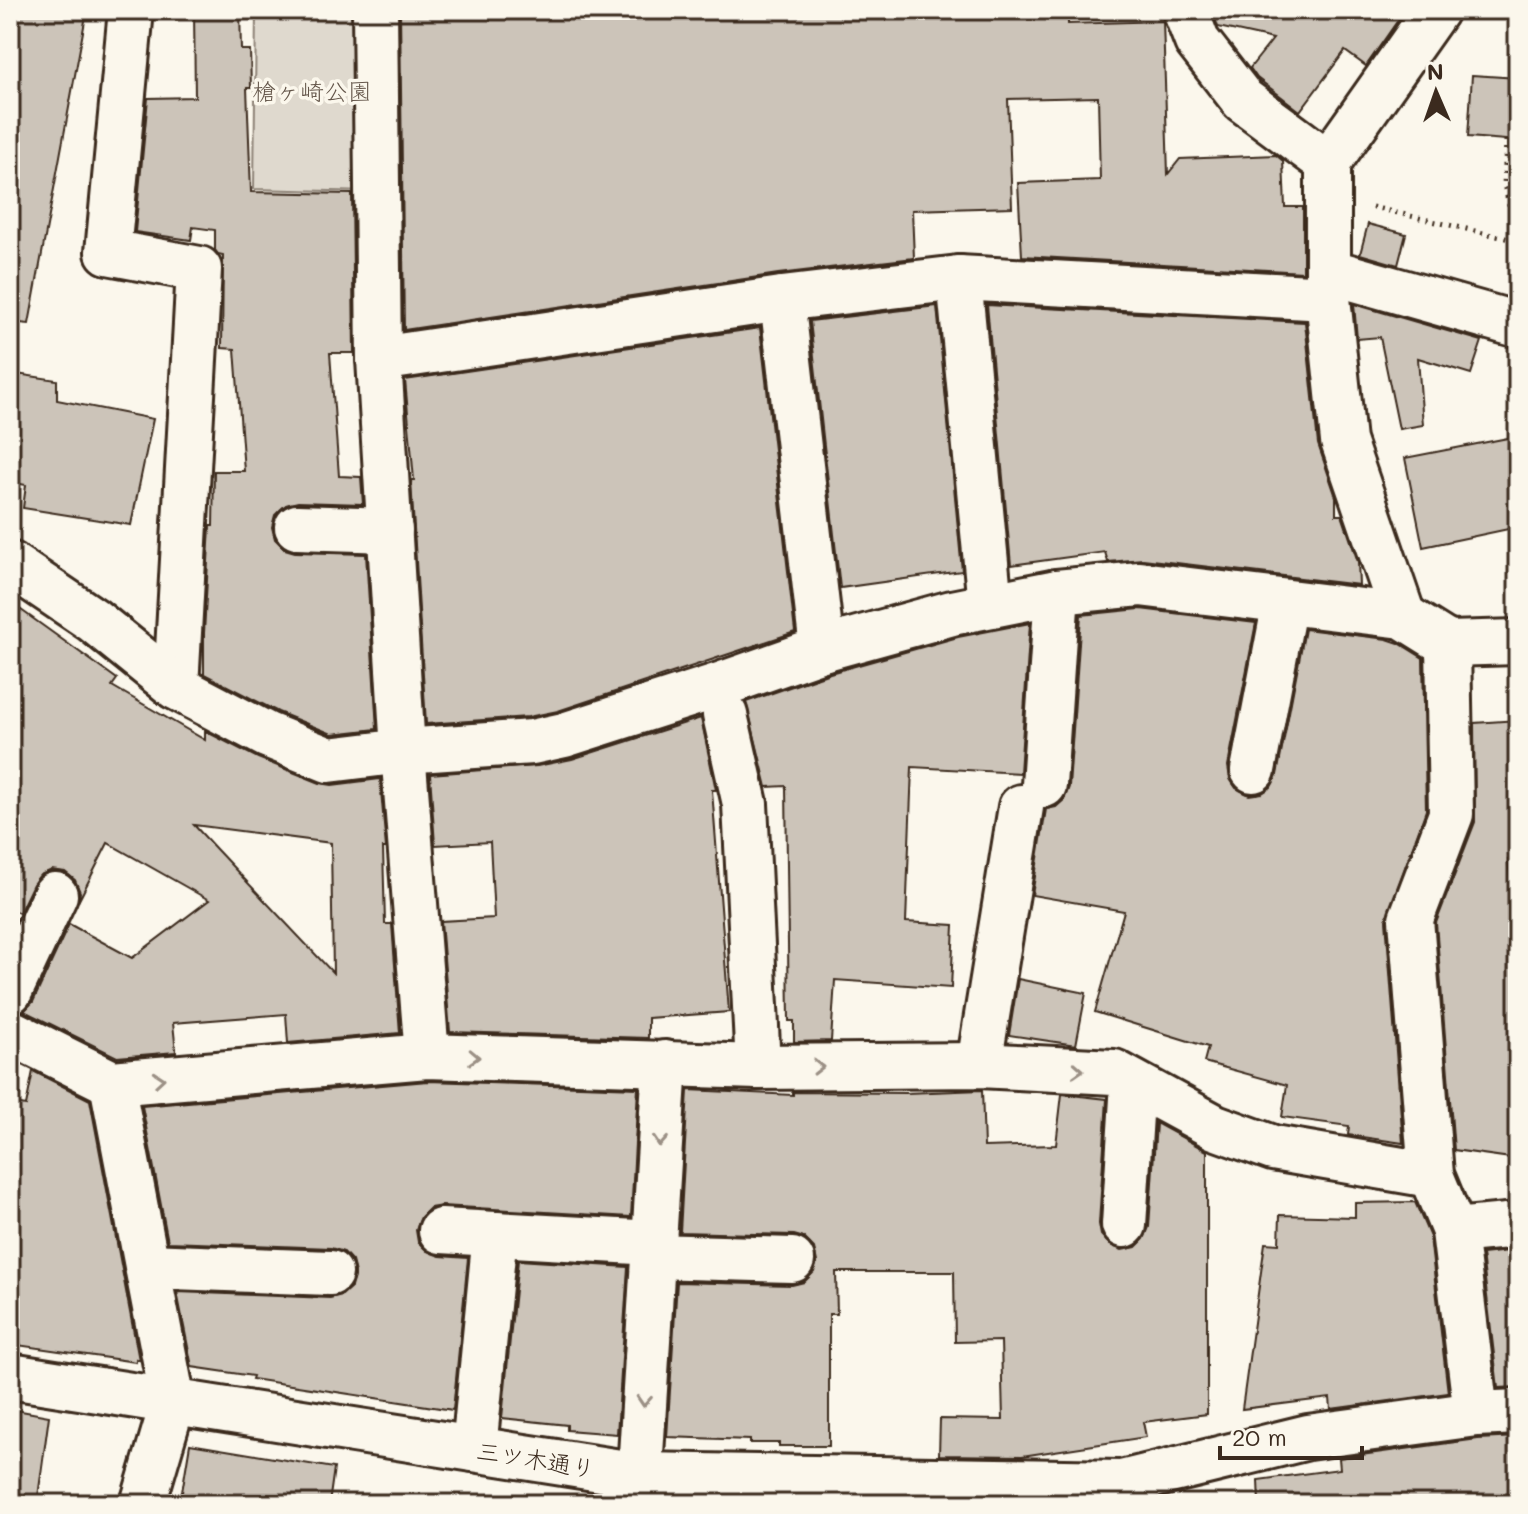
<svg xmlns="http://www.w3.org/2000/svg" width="1528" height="1514" viewBox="0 0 1528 1514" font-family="Mali,'Klee One',sans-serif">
<rect width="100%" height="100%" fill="#fbf7ec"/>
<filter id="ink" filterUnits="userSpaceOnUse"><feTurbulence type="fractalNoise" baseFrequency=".0125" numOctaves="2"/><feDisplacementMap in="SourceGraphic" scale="16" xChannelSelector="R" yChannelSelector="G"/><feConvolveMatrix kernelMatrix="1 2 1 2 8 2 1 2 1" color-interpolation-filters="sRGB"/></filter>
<g filter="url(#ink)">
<path fill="#dfd9ce" stroke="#8d8276" stroke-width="2" d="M 256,10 L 368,10 L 369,192 L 254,189 Z"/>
<g fill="#ccc4b9" stroke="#3b2a1e" stroke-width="2" fill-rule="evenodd">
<path d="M 10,10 L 87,10 L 29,324 L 10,322 Z"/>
<path d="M 194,10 L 240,10 L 241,50 L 250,50 L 251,88 L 247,88 L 251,192 L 352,194 L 354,353 L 330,353 L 339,476 L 361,477 L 363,504 L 298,502 L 286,505 L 275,515 L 272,527 L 275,539 L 285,549 L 295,552 L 366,554 L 377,729 L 332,734 L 278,712 L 204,674 L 204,633 L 210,526 L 213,526 L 214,471 L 244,471 L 235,349 L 222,348 L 223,255 L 218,254 L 215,250 L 215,230 L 193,227 L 191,240 L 135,232 L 148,98 L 195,97 Z"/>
<path d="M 400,10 L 473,10 L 473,15 L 597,10 L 730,10 L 730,15 L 881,11 L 881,14 L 956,10 L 990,10 L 990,13 L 1068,11 L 1068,24 L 1163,21 L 1168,174 L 1180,159 L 1276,155 L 1283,161 L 1285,207 L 1303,207 L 1303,272 L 1022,256 L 1018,183 L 1100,180 L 1098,97 L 1008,99 L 1012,207 L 912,210 L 914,258 L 778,274 L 404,330 Z"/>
<path d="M 1216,10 L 1405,10 L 1366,66 L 1345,51 L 1300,111 L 1257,78 L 1250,68 L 1273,39 L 1218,27 L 1215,18 Z"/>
<path d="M 1472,75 L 1518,78 L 1518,141 L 1468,137 Z"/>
<path d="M 1368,224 L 1406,234 L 1398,265 L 1360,254 Z"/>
<path d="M 1354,304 L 1482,341 L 1471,374 L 1418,358 L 1423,425 L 1399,429 L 1380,337 L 1357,339 Z"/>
<path d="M 987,305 L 1305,322 L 1318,444 L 1336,497 L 1336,515 L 1342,515 L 1358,562 L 1359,585 L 1143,559 L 1108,562 L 1105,552 L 1011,565 Z"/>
<path d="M 937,306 L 962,571 L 840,588 L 810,321 Z"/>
<path d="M 760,328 L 795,632 L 558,711 L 528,717 L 426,724 L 411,480 L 414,480 L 405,380 Z"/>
<path d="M 10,373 L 57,380 L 57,400 L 153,419 L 131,525 L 23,508 L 26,485 L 10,482 Z"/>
<path d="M 1518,436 L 1518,527 L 1423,547 L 1405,458 Z"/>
<path d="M 10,602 L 117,679 L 112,686 L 205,740 L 205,731 L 258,758 L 320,783 L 332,785 L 380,779 L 386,848 L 383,848 L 385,924 L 392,924 L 400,1033 L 288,1043 L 286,1014 L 173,1023 L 176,1052 L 117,1057 L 24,1011 L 33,1002 L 69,924 L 132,958 L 209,900 L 108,843 L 78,902 L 80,892 L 75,880 L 65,872 L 52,870 L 40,875 L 33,884 L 19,913 L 10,909 ZM 194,825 L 331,843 L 333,973 L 216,849 Z"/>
<path d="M 1140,609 L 1256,623 L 1228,766 L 1230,779 L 1236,788 L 1249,795 L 1262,793 L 1271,787 L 1277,775 L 1305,629 L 1387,639 L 1399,643 L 1423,658 L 1426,810 L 1386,920 L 1403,1143 L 1348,1135 L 1349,1126 L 1282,1117 L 1287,1085 L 1204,1062 L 1208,1047 L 1095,1012 L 1124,911 L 1032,895 L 1046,809 L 1056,807 L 1064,800 L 1069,787 L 1081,615 Z"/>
<path d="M 1030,623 L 1020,773 L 912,767 L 906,922 L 954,925 L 951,988 L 835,980 L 831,1041 L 794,1042 L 794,1021 L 789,1021 L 786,786 L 767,787 L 746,702 L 830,673 L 958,637 Z"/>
<path d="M 701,718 L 716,790 L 712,790 L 729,1012 L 648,1018 L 648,1038 L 450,1032 L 441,921 L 494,918 L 490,842 L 435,845 L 430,774 L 537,766 L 572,759 Z"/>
<path d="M 1518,720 L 1518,859 L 1508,860 L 1518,942 L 1518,1159 L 1454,1150 L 1436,923 L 1475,822 L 1474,723 Z"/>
<path d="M 1018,979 L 1086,993 L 1076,1045 L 1009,1035 Z"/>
<path d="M 33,1071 L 90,1100 L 139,1360 L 136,1359 L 136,1362 L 10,1344 L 10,1103 L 26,1106 Z"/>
<path d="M 428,1081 L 638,1088 L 631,1217 L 442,1206 L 430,1208 L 421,1217 L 416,1230 L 418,1242 L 427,1251 L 440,1256 L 468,1258 L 453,1410 L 252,1379 L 253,1376 L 192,1367 L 177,1292 L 330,1298 L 342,1295 L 351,1287 L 355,1273 L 352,1261 L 344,1252 L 331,1248 L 168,1242 L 142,1106 Z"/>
<path d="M 688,1090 L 793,1095 L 793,1092 L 906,1093 L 982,1090 L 984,1147 L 1056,1145 L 1062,1094 L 1107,1099 L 1099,1224 L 1101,1235 L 1110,1245 L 1122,1250 L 1136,1247 L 1144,1239 L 1149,1227 L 1156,1123 L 1207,1151 L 1207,1414 L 1143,1422 L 1146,1437 L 1022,1456 L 939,1455 L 940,1419 L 1003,1420 L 1001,1341 L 955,1342 L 954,1272 L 836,1272 L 837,1314 L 829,1314 L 829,1446 L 779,1446 L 779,1443 L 750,1443 L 750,1440 L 667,1437 L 677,1282 L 792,1285 L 804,1282 L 814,1272 L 817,1262 L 814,1248 L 804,1238 L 794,1235 L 680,1232 Z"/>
<path d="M 1415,1202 L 1430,1237 L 1448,1393 L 1331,1409 L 1330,1398 L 1242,1409 L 1265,1243 L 1279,1244 L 1280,1215 L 1355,1217 L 1355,1203 Z"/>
<path d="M 1518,1250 L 1518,1387 L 1498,1388 L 1482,1254 Z"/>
<path d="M 518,1260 L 628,1267 L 617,1434 L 567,1430 L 567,1425 L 502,1418 Z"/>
<path d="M 10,1409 L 49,1416 L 37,1504 L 10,1504 Z"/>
<path d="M 1518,1437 L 1518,1504 L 1259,1504 L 1258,1480 L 1340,1469 L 1339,1458 L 1478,1439 Z"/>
<path d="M 190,1444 L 334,1468 L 329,1504 L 180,1504 Z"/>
</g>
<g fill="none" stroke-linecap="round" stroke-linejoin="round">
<defs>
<g id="minor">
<path d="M 131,10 L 108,252 L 199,269 L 176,687"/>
<path d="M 375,10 L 379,359 L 403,751 L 427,1056"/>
<path d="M 1185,10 L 1197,41 L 1243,100 L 1328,163"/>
<path d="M 1328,271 L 1518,325"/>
<path d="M 959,278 L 990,605"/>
<path d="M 782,299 L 822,649"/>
<path d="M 379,359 L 782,299 L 959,278 L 1328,298"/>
<path d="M 297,527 L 390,530"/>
<path d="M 10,564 L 93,620 L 176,687 L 267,735 L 329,760 L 403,751 L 532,742 L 564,735 L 717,686 L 822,649 L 952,613 L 1057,592 L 1140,584 L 1403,616 L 1448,644 L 1518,642"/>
<path d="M 1403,616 L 1343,441 L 1328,298 L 1328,163 L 1436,10"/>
<path d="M 1448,644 L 1451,814 L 1411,919 L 1431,1175 L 1454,1231 L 1476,1414"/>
<path d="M 725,715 L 745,804 L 758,1067"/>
<path d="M 1253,770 L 1285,602"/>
<path d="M 1044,785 L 1057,592"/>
<path d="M 10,991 L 55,895"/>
<path d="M 10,1032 L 112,1083 L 427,1056 L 758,1067 L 979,1065 L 1114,1072 L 1215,1127 L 1273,1148 L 1431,1175"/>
<path d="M 979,1065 L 1021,807"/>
<path d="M 112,1083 L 173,1402 L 143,1504"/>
<path d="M 1124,1225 L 1133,1083"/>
<path d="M 441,1231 L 654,1243"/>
<path d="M 1454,1231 L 1518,1225"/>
<path d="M 653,1256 L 792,1260"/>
<path d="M 147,1266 L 330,1273"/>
<path d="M 10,1376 L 639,1475 L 1121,1483 L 1308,1437 L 1476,1414 L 1518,1412"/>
<path d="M 474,1449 L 495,1234"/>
<path d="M 638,1504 L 665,1063"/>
</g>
</defs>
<use href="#minor" stroke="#3b2a1e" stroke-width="50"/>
<g stroke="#3b2a1e" stroke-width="5" stroke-dasharray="2 6" stroke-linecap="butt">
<path d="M 1506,140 L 1504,185 L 1518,239"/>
<path d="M 1372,207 L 1518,241"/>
</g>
<use href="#minor" stroke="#fbf7ec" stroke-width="44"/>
</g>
<defs><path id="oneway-chevron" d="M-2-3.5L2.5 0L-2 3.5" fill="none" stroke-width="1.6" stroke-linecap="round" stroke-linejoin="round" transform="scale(2)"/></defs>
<g stroke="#9b9085">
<use href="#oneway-chevron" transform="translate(474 1057) rotate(2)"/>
<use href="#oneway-chevron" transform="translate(818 1067) rotate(-1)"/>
<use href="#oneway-chevron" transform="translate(1078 1070) rotate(3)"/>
<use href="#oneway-chevron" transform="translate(159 1079) rotate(-5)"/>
<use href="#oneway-chevron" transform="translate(660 1141) rotate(94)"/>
<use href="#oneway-chevron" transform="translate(644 1401) rotate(94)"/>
</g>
</g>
<g text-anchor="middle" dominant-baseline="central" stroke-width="7" stroke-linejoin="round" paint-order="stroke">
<g font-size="24" fill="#64564a" stroke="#fbf7ec">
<text x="312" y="90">槍ヶ崎公園</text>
</g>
<g font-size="24" fill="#3b2a1e" stroke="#fbf7ec">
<text transform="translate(536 1459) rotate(9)">三ツ木通り</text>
</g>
</g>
<rect width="1528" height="1514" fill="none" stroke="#fbf7ec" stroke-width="40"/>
<rect x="20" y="20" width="1488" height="1474" fill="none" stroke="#3b2a1e" stroke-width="3" filter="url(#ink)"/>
<g transform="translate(1436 92) rotate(358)" stroke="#fbf7ec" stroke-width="6" paint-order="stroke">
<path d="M0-6L14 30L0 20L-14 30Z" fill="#3b2a1e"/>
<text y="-12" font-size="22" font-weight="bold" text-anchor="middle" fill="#3b2a1e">N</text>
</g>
<path d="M1220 1446v12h142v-12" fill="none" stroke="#3b2a1e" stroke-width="4"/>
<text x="1232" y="1446" font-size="24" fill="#3b2a1e" stroke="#fbf7ec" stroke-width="6" paint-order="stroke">20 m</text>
</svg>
